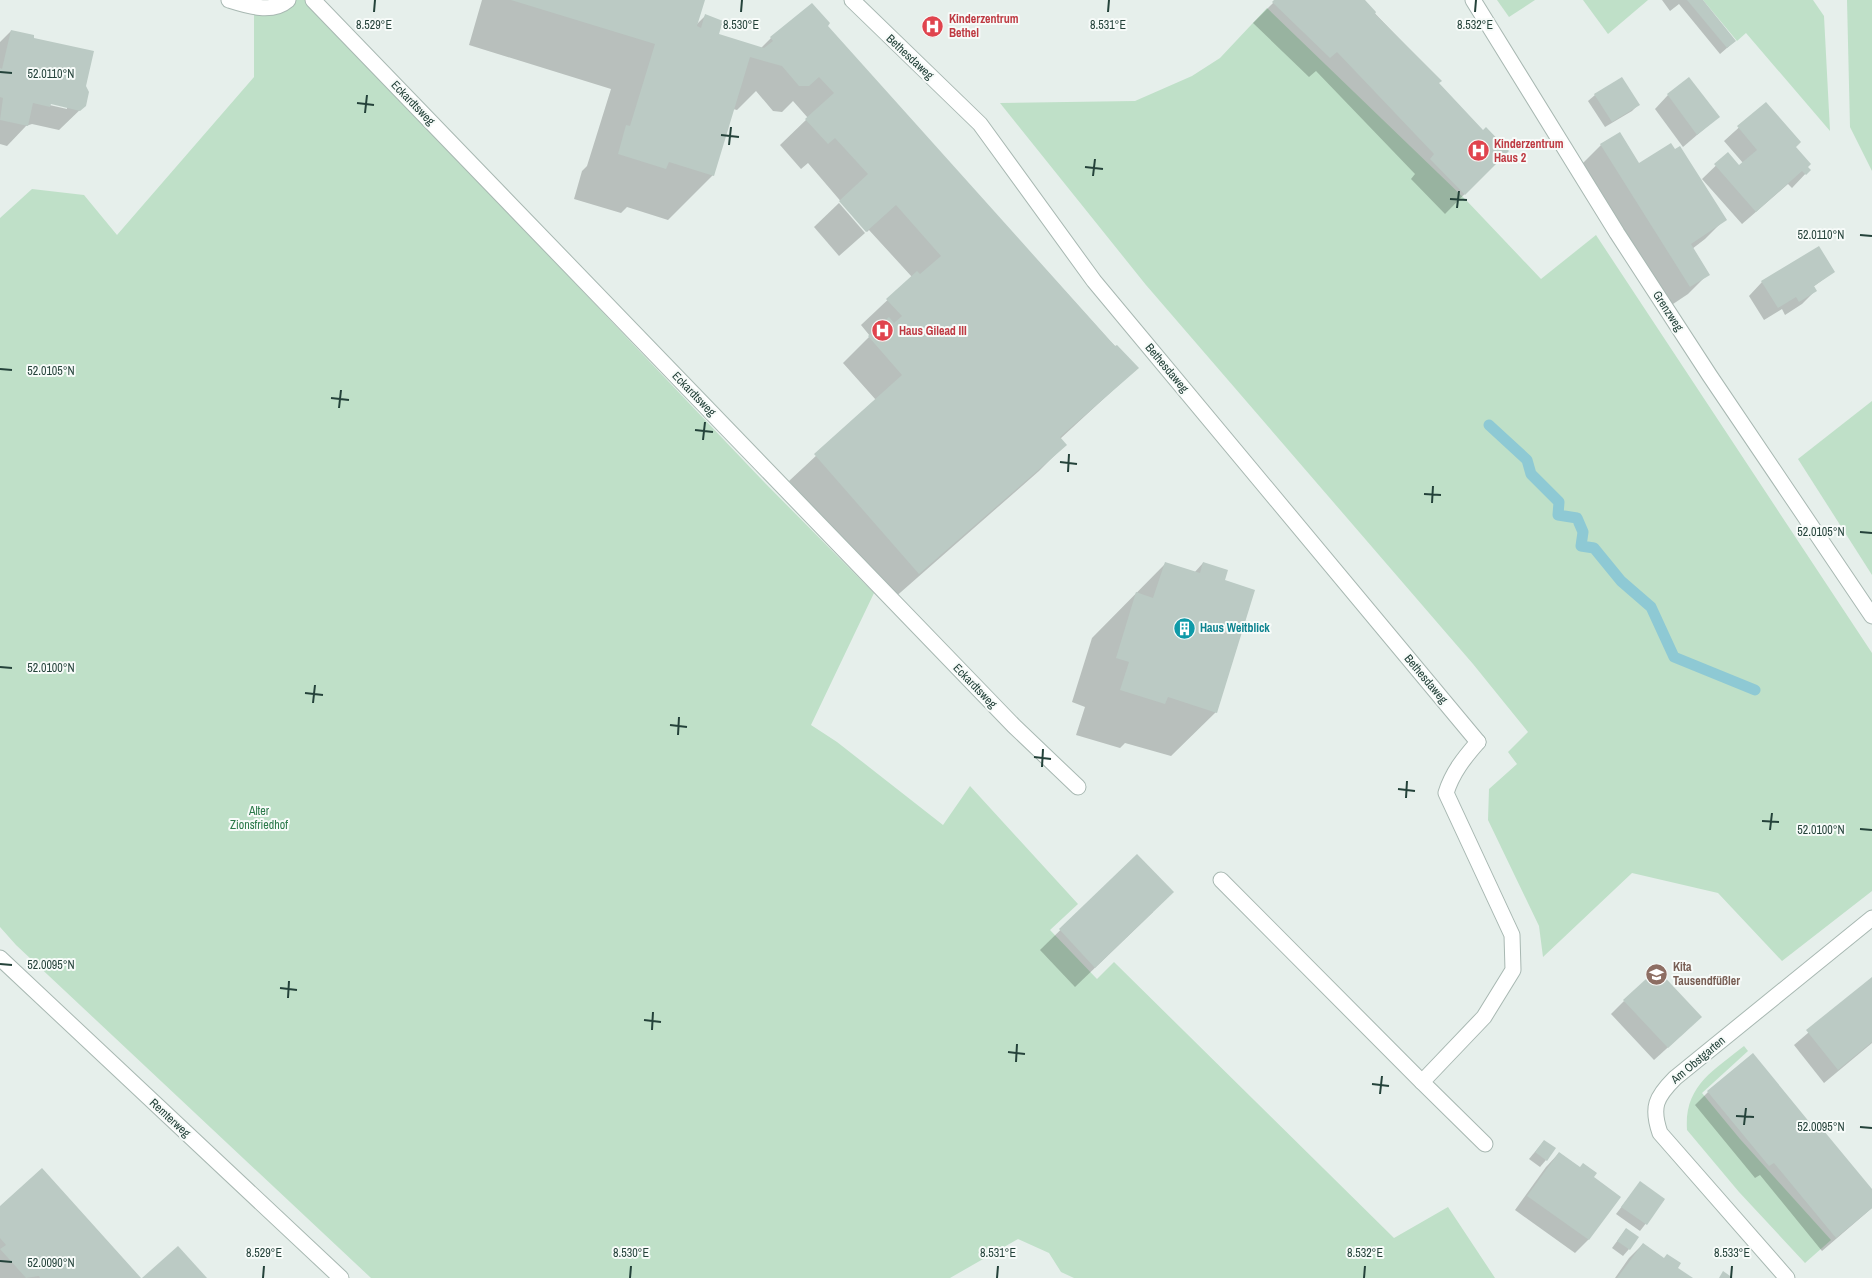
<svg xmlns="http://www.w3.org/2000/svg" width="1872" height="1278" viewBox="0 0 1872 1278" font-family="'Archivo Narrow',sans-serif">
<rect width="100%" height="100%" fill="#e6efeb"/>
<g fill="#bfe0c8">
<path d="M 294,0 L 306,0 L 765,483 L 874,593 L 811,725 L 837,742 L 943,825 L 970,786 L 1078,904 L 1050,930 L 1097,979 L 1114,962 L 1394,1238 L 1448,1207 L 1495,1278 L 1074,1278 L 1061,1272 L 1049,1253 L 1018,1239 L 950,1278 L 371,1278 L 16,945 L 0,927 L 0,218 L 32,189 L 84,195 L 117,235 L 254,77 L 254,13 Z"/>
<path d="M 1497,0 L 1535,0 L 1509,17 Z"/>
<path d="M 1583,0 L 1648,0 L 1608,34 Z"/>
<path d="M 1703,0 L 1813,0 L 1824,16 L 1830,131 L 1746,33 L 1737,41 Z"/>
<path d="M 1847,0 L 1872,0 L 1872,171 L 1850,127 Z"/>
<path d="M 1267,8 L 1466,200 L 1541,279 L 1596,235 L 1872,653 L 1872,891 L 1782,961 L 1718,893 L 1632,873 L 1543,957 L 1539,926 L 1488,820 L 1489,789 L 1517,764 L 1508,752 L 1528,732 L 1473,664 L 1146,285 L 1000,103 L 1135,101 L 1192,76 L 1220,58 Z"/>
<path d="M 1872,401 L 1872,575 L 1798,459 Z"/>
<path d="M 1744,1046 L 1748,1051 L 1702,1093 L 1740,1139 L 1831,1240 L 1805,1263 L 1739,1192 L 1687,1130 C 1684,1086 1713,1071 1744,1046 Z"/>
</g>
<g fill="#0003" fill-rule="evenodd">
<path d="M 482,0 L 704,0 L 696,25 L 705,16 L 717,35 L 761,48 L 771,38 L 826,26 L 1110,341 L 1137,368 L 1060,439 L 1065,445 L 1039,471 L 893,599 L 789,481 L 876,400 L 843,363 L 870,336 L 861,325 L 912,277 L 869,230 L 867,232 L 808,163 L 801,169 L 780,145 L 808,118 L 793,101 L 782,112 L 773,111 L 756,91 L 737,110 L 733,109 L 713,175 L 668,220 L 627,207 L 621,213 L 574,199 L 582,171 L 587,166 L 611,89 L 469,45 Z"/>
<path d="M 1276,0 L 1362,0 L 1440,81 L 1438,83 L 1483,132 L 1507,151 L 1445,214 L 1411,179 L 1415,174 L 1316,71 L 1309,77 L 1253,23 Z"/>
<path d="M 1662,0 L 1701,0 L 1735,41 L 1720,54 L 1679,4 L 1670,11 Z"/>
<path d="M 11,31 L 32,38 L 85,86 L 85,105 L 59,130 L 32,124 L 26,126 L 7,146 L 0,144 L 0,42 ZM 45,101 L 67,106 L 67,109 L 45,104 Z"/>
<path d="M 1595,95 L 1638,105 L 1632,111 L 1605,127 L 1588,101 Z"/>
<path d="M 1668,95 L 1718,117 L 1683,147 L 1655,109 Z"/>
<path d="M 1766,103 L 1809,170 L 1792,188 L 1788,184 L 1742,224 L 1702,179 L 1728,154 L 1739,167 L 1743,163 L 1724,141 Z"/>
<path d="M 1601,145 L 1639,164 L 1725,219 L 1705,239 L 1692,249 L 1708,274 L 1688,294 L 1670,306 L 1581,165 Z"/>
<path d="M 839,203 L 865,233 L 839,256 L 814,227 Z"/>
<path d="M 1833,272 L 1813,287 L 1815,291 L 1802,304 L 1785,315 L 1782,309 L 1764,320 L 1749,296 L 1762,282 Z"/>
<path d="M 1203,563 L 1223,581 L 1216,712 L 1171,756 L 1125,743 L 1120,748 L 1076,735 L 1085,707 L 1072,702 L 1092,638 L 1165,564 L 1194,573 Z"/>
<path d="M 1137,855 L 1153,912 L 1075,987 L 1040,950 Z"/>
<path d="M 1872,978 L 1872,1043 L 1824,1083 L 1794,1045 Z"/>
<path d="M 1624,1001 L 1687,1030 L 1654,1060 L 1611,1014 Z"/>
<path d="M 1708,1092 L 1815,1130 L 1872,1191 L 1872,1208 L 1822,1251 L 1760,1175 L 1755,1178 L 1695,1105 Z"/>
<path d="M 1544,1141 L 1546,1160 L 1540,1167 L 1529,1159 Z"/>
<path d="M 1559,1153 L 1619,1197 L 1588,1240 L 1575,1253 L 1515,1210 L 1546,1167 Z"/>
<path d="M 1640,1183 L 1664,1200 L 1640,1231 L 1616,1214 Z"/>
<path d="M 0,1207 L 139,1278 L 0,1278 Z"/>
<path d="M 1626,1229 L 1629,1249 L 1623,1256 L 1612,1248 Z"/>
<path d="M 1643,1244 L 1676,1268 L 1691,1278 L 1615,1278 L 1629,1258 Z"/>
</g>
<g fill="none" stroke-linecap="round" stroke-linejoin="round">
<path stroke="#8ec9d4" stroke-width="11" d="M 1489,425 L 1527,460 L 1531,474 L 1559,502 L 1558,515 L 1577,518 L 1583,532 L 1581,546 L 1594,548 L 1621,581 L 1651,607 L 1674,657 L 1755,690"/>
</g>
<g fill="#bbcac4">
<path d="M 511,0 L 705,0 L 697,26 L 701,28 L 705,14 L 723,21 L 719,34 L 764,48 L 773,41 L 770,37 L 812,3 L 830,23 L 828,26 L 1115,346 L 1117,345 L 1139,368 L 1060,437 L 1067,445 L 919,574 L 814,454 L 902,375 L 868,336 L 889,317 L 894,323 L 902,316 L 886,299 L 917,271 L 920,274 L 941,256 L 896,205 L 866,232 L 839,201 L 868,174 L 835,138 L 828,144 L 805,119 L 834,93 L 819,77 L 809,86 L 799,86 L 782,66 L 750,57 L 714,176 L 669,162 L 666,169 L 618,154 L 626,125 L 630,126 L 655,44 Z"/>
<path d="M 1274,0 L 1365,0 L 1376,12 L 1375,14 L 1442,81 L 1439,83 L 1483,130 L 1486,127 L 1509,151 L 1465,195 L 1430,159 L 1434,154 L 1337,52 L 1330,58 L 1272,2 Z"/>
<path d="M 1687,0 L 1703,0 L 1736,41 L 1727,48 Z"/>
<path d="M 11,30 L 34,35 L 34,38 L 94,51 L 86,86 L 89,92 L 86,106 L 80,111 L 51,104 L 50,107 L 33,103 L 28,126 L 0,120 L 3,98 L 0,97 L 0,68 L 2,69 Z"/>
<path d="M 1622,77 L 1640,105 L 1612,122 L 1594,94 Z"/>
<path d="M 1689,77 L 1720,117 L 1697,135 L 1667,94 Z"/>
<path d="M 1766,102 L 1801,142 L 1796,147 L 1811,164 L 1808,167 L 1811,170 L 1806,175 L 1802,171 L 1756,212 L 1714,164 L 1728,152 L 1739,165 L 1757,150 L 1737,126 Z"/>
<path d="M 1620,132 L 1639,163 L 1671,143 L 1675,149 L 1680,146 L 1727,220 L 1691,244 L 1710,275 L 1690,287 L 1600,144 Z"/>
<path d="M 1819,246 L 1835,272 L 1814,286 L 1817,291 L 1799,302 L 1796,297 L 1778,308 L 1761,281 Z"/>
<path d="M 1165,562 L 1200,573 L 1203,562 L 1228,570 L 1225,580 L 1255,590 L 1217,713 L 1168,697 L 1165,704 L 1120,690 L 1129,662 L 1116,658 L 1136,592 L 1153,598 Z"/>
<path d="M 1137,854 L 1174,892 L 1095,968 L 1059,929 Z"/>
<path d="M 1657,969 L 1702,1017 L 1668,1048 L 1623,1000 Z"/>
<path d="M 1872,977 L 1872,1042 L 1838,1070 L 1806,1030 Z"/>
<path d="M 1753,1053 L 1815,1129 L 1819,1125 L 1872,1189 L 1872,1208 L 1836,1238 L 1774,1163 L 1769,1166 L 1707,1091 Z"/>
<path d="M 1544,1140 L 1556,1148 L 1547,1161 L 1535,1152 Z"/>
<path d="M 1559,1152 L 1580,1167 L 1583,1163 L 1597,1173 L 1594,1177 L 1621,1197 L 1589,1240 L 1527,1196 Z"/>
<path d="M 42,1168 L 141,1278 L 40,1278 L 39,1276 L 26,1278 L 0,1249 L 6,1245 L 0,1238 L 0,1206 Z"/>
<path d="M 1640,1181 L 1665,1199 L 1647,1225 L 1621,1207 Z"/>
<path d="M 1626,1228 L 1639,1237 L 1630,1250 L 1617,1241 Z"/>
<path d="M 1643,1243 L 1664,1258 L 1667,1254 L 1681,1263 L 1678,1268 L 1693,1278 L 1617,1278 Z"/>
<path d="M 178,1246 L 207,1278 L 142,1278 Z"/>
<path d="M 1723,1271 L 1733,1278 L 1719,1278 Z"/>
</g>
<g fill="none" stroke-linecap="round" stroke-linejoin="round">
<defs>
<g id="service">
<path d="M 1478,742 C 1464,758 1452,773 1446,793 L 1512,935 L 1513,970 L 1484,1017 L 1422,1082 L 1485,1144"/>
<path d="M 1221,880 L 1422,1082"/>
</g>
<g id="minor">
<path d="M 229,0 C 248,6 272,14 288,0"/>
<path d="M 313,0 L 1014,726 L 1078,787"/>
<path d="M 852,0 L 980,124 L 1094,281 L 1478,742"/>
<path d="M 1473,0 L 1617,233 L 1710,376 L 1872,616"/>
<path d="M 0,958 L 341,1278"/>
<path d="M 1787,1278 L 1660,1133 C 1651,1107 1656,1097 1675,1078 L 1872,918"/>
</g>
</defs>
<use href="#service" stroke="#a8b8b2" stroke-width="17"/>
<use href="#minor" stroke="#a8b8b2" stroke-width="17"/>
<use href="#service" stroke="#fff" stroke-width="15"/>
<use href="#minor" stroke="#fff" stroke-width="15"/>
</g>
<path fill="none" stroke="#24423a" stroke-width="2" d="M 374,12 L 375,0M 741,12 L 742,0M 1108,12 L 1109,0M 1475,12 L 1476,0M 0,72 L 12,73M 357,103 L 374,105M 365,113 L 367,95M 721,135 L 739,137M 729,145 L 731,127M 1085,167 L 1103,169M 1093,176 L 1095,159M 1450,199 L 1467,200M 1457,208 L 1459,191M 1860,235 L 1872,236M 0,369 L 12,370M 331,398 L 349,400M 339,408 L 341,390M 695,430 L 713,432M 703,440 L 705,422M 1060,462 L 1077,464M 1068,472 L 1069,454M 1424,494 L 1441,495M 1432,503 L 1433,486M 1860,532 L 1872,533M 0,667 L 12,668M 305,693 L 323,695M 313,703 L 315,685M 670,725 L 687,727M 678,735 L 679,717M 1034,757 L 1051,759M 1042,767 L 1043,749M 1398,789 L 1415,791M 1406,798 L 1407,781M 1762,821 L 1779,822M 1860,829 L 1872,830M 1770,830 L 1772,813M 0,964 L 12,965M 280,988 L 297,990M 288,998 L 289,981M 644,1020 L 661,1022M 652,1030 L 653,1012M 1008,1052 L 1025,1054M 1016,1062 L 1017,1044M 1372,1084 L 1389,1086M 1380,1094 L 1382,1076M 1736,1116 L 1754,1117M 1744,1125 L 1746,1108M 1860,1127 L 1872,1128M 0,1261 L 12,1262M 263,1278 L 264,1266M 630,1278 L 631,1266M 997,1278 L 998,1266M 1364,1278 L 1365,1266M 1731,1278 L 1732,1266"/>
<defs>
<symbol id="hospital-disc" viewBox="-11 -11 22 22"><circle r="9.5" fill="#e0444e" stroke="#f7fbf9"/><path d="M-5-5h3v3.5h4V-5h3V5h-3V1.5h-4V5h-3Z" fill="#fff"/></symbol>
<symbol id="building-disc" viewBox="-11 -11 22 22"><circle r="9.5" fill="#0f9aa8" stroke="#f7fbf9"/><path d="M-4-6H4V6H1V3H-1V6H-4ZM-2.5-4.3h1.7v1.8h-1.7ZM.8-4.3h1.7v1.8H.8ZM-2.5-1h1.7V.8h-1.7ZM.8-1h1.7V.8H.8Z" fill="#fff"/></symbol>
<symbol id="school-disc" viewBox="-11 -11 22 22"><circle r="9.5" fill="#8d6e63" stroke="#f7fbf9"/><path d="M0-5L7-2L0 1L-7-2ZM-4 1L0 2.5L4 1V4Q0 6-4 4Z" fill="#fff"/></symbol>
</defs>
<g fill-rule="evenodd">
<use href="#hospital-disc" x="920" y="14" width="25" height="25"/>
<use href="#hospital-disc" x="1466" y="138" width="25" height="25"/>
<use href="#hospital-disc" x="870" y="318" width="25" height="25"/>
<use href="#building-disc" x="1172" y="616" width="25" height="25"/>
<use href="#school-disc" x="1644" y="962" width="25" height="25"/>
</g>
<g text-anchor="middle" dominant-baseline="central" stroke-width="4" stroke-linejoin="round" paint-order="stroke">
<g font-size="12" font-weight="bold" fill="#be3a42" stroke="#f7fbf9" text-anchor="start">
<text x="949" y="19">Kinderzentrum<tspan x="949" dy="14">Bethel</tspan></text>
<text x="1494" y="144">Kinderzentrum<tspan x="1494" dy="14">Haus 2</tspan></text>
<text x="899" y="331">Haus Gilead III</text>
</g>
<g font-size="12" fill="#24423a" stroke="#f7fbf9">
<text transform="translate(910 57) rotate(43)">Bethesdaweg</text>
<text transform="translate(413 103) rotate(46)">Eckardtsweg</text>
<text transform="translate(1668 311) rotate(57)">Grenzweg</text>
<text transform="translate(1167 368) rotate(50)">Bethesdaweg</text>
<text transform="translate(694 394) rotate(46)">Eckardtsweg</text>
<text transform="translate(1426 679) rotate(50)">Bethesdaweg</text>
<text transform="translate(975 686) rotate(46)">Eckardtsweg</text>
<text transform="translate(1698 1060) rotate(-40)">Am Obstgarten</text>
<text transform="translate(170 1118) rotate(43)">Remterweg</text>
</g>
<g font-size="12" font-weight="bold" fill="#0d838f" stroke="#f7fbf9" text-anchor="start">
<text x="1200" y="628">Haus Weitblick</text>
</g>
<g font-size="12" fill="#2d7a4b" stroke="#f7fbf9">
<text x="259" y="811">Alter<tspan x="259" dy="14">Zionsfriedhof</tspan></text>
</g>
<g font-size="12" font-weight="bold" fill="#785e54" stroke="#f7fbf9" text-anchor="start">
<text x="1673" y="967">Kita<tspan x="1673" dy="14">Tausendfüßler</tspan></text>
</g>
</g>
<g font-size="12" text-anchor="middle" fill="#24423a" stroke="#f7fbf9" stroke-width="4" stroke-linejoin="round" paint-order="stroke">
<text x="374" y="29">8.529°E</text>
<text x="741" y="29">8.530°E</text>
<text x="1108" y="29">8.531°E</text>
<text x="1475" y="29">8.532°E</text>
<text x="51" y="78">52.0110°N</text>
<text x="1821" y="239">52.0110°N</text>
<text x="51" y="375">52.0105°N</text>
<text x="1821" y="536">52.0105°N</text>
<text x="51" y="672">52.0100°N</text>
<text x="1821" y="834">52.0100°N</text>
<text x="51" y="969">52.0095°N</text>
<text x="1821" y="1131">52.0095°N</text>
<text x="264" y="1257">8.529°E</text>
<text x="631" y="1257">8.530°E</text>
<text x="998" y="1257">8.531°E</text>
<text x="1365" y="1257">8.532°E</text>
<text x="1732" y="1257">8.533°E</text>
<text x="51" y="1267">52.0090°N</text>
</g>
</svg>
